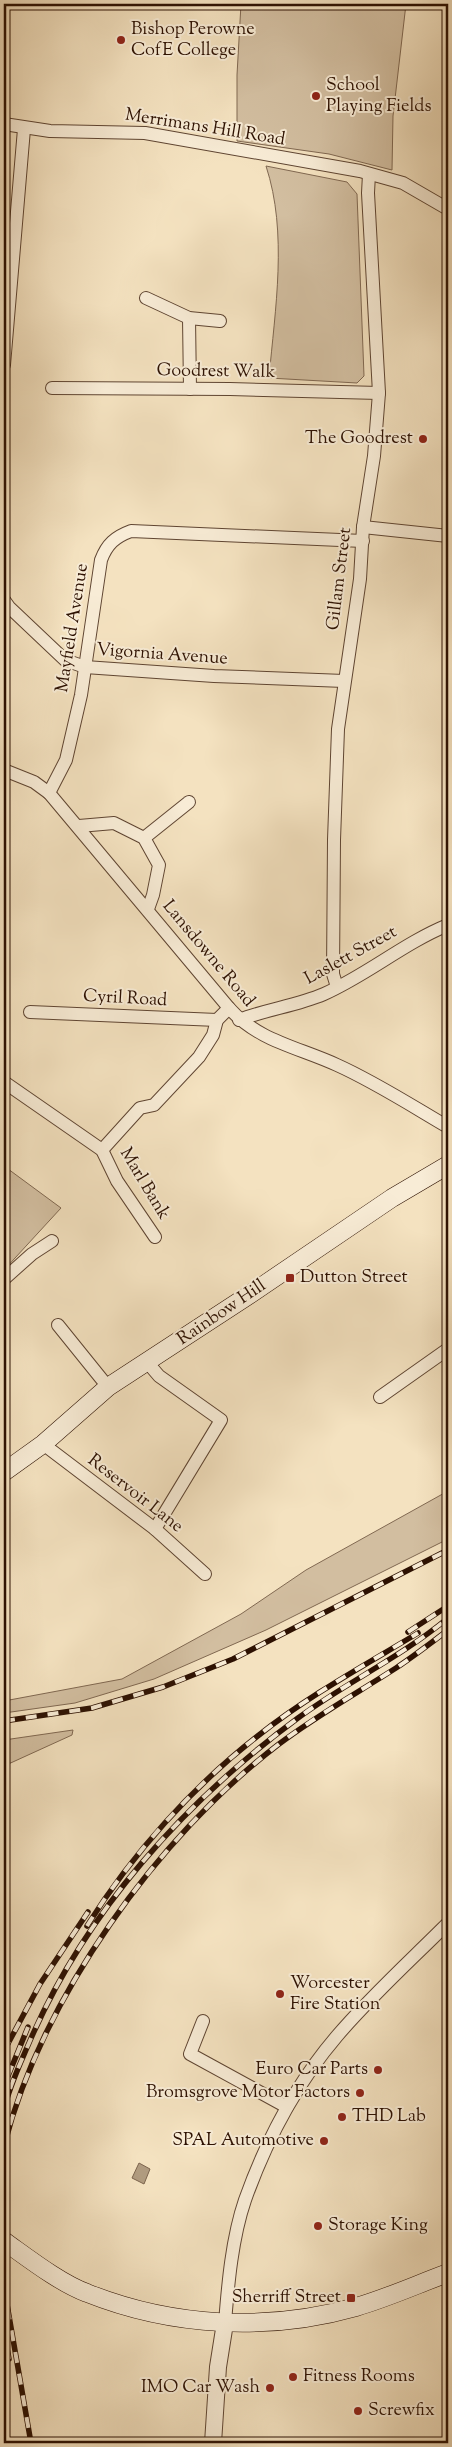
<svg xmlns="http://www.w3.org/2000/svg" width="452" height="2447" viewBox="0 0 452 2447" font-family="'Sorts Mill Goudy',serif">
<rect width="100%" height="100%" fill="#f4e2c0"/>
<filter id="stains"><feTurbulence type="fractalNoise" baseFrequency=".004" numOctaves="4"/><feColorMatrix values="0 0 0 0 .2 0 0 0 0 .09 0 0 0 0 .02 0 0 0 .5 -.17"/></filter>
<radialGradient id="worn" r=".72"><stop offset=".6" stop-color="#630" stop-opacity="0"/><stop offset="1" stop-color="#630" stop-opacity=".3"/></radialGradient>
<g fill="#d2bea0" stroke="#806851">
<path d="M 241,4 L 406,4 L 393,116 L 392,170 L 329,154 L 237,141 L 237,75 Z"/>
<path d="M 266,166 L 347,182 L 357,194 L 364,376 L 357,383 L 269,378 C 275,309 288,233 266,166 Z"/>
<path d="M 4,1166 L 61,1208 L 4,1270 Z"/>
<path d="M 448,1491 L 448,1539 L 266,1630 L 154,1679 L 75,1703 L 4,1713 L 4,1701 L 122,1679 L 241,1614 L 306,1570 Z"/>
<path d="M 73,1730 L 72,1735 L 4,1766 L 4,1740 Z"/>
</g>
<path fill="#b09b7f" stroke="#7c644d" d="M 139,2163 L 150,2169 L 144,2184 L 132,2178 Z"/>
<g fill="none" stroke-linecap="round" stroke-linejoin="round">
<defs>
<g id="minor">
<path d="M 4,124 L 50,131 L 145,133 L 360,171 L 403,183 L 448,209"/>
<path d="M 146,298 L 189,318 L 220,321"/>
<path d="M 189,318 L 190,389"/>
<path d="M 4,365 L 24,129"/>
<path d="M 52,388 L 230,389 L 379,393"/>
<path d="M 363,527 L 448,536"/>
<path d="M 4,600 L 9,607 L 65,660 L 85,667 L 214,676 L 344,681"/>
<path d="M 4,770 L 34,782 L 49,793 L 229,1008 C 258,1041 298,1047 337,1065 C 375,1082 412,1106 448,1127"/>
<path d="M 49,793 L 66,760 L 81,695 L 101,560 C 107,544 115,537 131,531 L 363,541"/>
<path d="M 79,826 L 114,823 L 144,838 L 159,865 L 153,895 L 148,909"/>
<path d="M 144,838 L 189,802"/>
<path d="M 337,987 L 333,974 L 334,840 L 338,729 L 360,579 L 363,527 L 374,456 L 379,393 L 368,193 L 369,174"/>
<path d="M 30,1012 L 217,1020"/>
<path d="M 239,1020 C 267,1009 296,1006 324,994 C 367,975 404,943 448,925"/>
<path d="M 4,1082 L 102,1150 L 117,1181 L 155,1237"/>
<path d="M 102,1150 L 140,1108 L 154,1105 L 199,1057 L 213,1035 L 217,1020 L 229,1008"/>
<path d="M 4,1279 L 32,1254 L 52,1241"/>
<path d="M 58,1325 L 108,1387"/>
<path d="M 147,1362 L 159,1376 L 221,1420 L 155,1529"/>
<path d="M 380,1397 L 448,1349"/>
<path d="M 43,1444 L 155,1529 L 205,1574"/>
<path d="M 203,2021 L 190,2054 L 287,2107"/>
<path d="M 225,2323 C 228,2284 232,2238 245,2200 C 266,2141 296,2084 337,2036 C 371,1996 411,1960 448,1923"/>
</g>
<path id="tertiary" d="M 213,2443 L 218,2367 L 225,2323"/>
<g id="secondary">
<path d="M 4,1472 L 43,1444 L 108,1387 L 249,1295 L 392,1198 L 448,1165"/>
<path d="M 4,2241 C 28,2258 60,2283 87,2293 C 172,2327 268,2332 356,2307 C 387,2298 418,2284 448,2273"/>
</g>
</defs>
<use href="#minor" stroke="#5f4532" stroke-width="14"/>
<use href="#tertiary" stroke="#5f4532" stroke-width="18"/>
<use href="#secondary" stroke="#2d1102" stroke-width="19"/>
<use href="#minor" stroke="#f8ecd6" stroke-width="12"/>
<use href="#tertiary" stroke="#f8ecd6" stroke-width="16"/>
<use href="#secondary" stroke="#f8ecd6" stroke-width="18"/>
<defs>
<g id="rail">
<path d="M 408,1632 L 448,1606"/>
<path d="M 4,1721 L 92,1708 L 163,1687 L 233,1659 L 448,1550"/>
<path d="M 87,1926 C 132,1854 192,1787 259,1735 C 308,1696 365,1665 418,1633"/>
<path d="M 4,2051 L 40,1984 L 88,1912"/>
<path d="M 8,2076 L 28,2027"/>
<path d="M 4,2110 C 9,2087 20,2064 29,2043 C 85,1912 184,1802 298,1718 C 347,1682 401,1657 448,1618"/>
<path d="M 4,2146 C 42,1998 157,1837 279,1744 C 316,1716 357,1693 396,1668 C 414,1656 431,1643 448,1630"/>
<path d="M 4,2287 L 31,2443"/>
<path d="M 4,2332 L 9,2359"/>
</g>
</defs>
<use href="#rail" stroke="#2d1102" stroke-width="5.5"/>
<use href="#rail" stroke="#f8ecd6" stroke-width="4" stroke-dasharray="11" stroke-linecap="butt"/>
</g>
<g fill="#8f2418" stroke="#f8ecd6" stroke-width="2">
<circle cx="121" cy="40" r="5"/>
<circle cx="316" cy="96" r="5"/>
<circle cx="423" cy="439" r="5"/>
<rect x="285" y="1273" width="10" height="10" rx="2.5"/>
<circle cx="280" cy="1994" r="5"/>
<circle cx="378" cy="2070" r="5"/>
<circle cx="360" cy="2093" r="5"/>
<circle cx="342" cy="2117" r="5"/>
<circle cx="324" cy="2141" r="5"/>
<circle cx="318" cy="2226" r="5"/>
<rect x="346" y="2293" width="10" height="10" rx="2.5"/>
<circle cx="293" cy="2377" r="5"/>
<circle cx="270" cy="2388" r="5"/>
<circle cx="358" cy="2411" r="5"/>
</g>
<g text-anchor="middle" dominant-baseline="central" stroke-width="4" stroke-linejoin="round" paint-order="stroke">
<g font-size="18" fill="#2d1102" stroke="#f8ecd6" text-anchor="start">
<text x="131" y="30">Bishop Perowne<tspan x="131" dy="21">CofE College</tspan></text>
<text x="326" y="86">School<tspan x="326" dy="21">Playing Fields</tspan></text>
<text x="413" y="439" text-anchor="end">The Goodrest</text>
<text x="300" y="1278">Dutton Street</text>
<text x="290" y="1984">Worcester<tspan x="290" dy="21">Fire Station</tspan></text>
<text x="368" y="2070" text-anchor="end">Euro Car Parts</text>
<text x="350" y="2093" text-anchor="end">Bromsgrove Motor Factors</text>
<text x="352" y="2117">THD Lab</text>
<text x="314" y="2141" text-anchor="end">SPAL Automotive</text>
<text x="328" y="2226">Storage King</text>
<text x="341" y="2298" text-anchor="end">Sherriff Street</text>
<text x="303" y="2377">Fitness Rooms</text>
<text x="260" y="2388" text-anchor="end">IMO Car Wash</text>
<text x="368" y="2411">Screwfix</text>
</g>
<g font-size="18" fill="#2d1102" stroke="#f8ecd6">
<text transform="translate(205 128) rotate(9)">Merrimans Hill Road</text>
<text transform="translate(216 372) rotate(1)">Goodrest Walk</text>
<text transform="translate(340 579) rotate(-83)">Gillam Street</text>
<text transform="translate(73 628) rotate(-81)">Mayfield Avenue</text>
<text transform="translate(162 655) rotate(4)">Vigornia Avenue</text>
<text transform="translate(208 954) rotate(50)">Lansdowne Road</text>
<text transform="translate(351 956) rotate(-29)">Laslett Street</text>
<text transform="translate(125 999) rotate(3)">Cyril Road</text>
<text transform="translate(144 1184) rotate(59)">Marl Bank</text>
<text transform="translate(222 1313) rotate(-34)">Rainbow Hill</text>
<text transform="translate(135 1494) rotate(38)">Reservoir Lane</text>
</g>
</g>
<rect width="452" height="2447" fill="none" stroke="#f4e2c0" stroke-width="20"/>
<rect x="5" y="5" width="442" height="2437" fill="none" stroke="#2d1102" stroke-width="2.5"/>
<rect x="10" y="10" width="432" height="2427" fill="none" stroke="#2d1102"/>
<rect width="100%" height="100%" filter="url(#stains)"/>
<rect width="100%" height="100%" fill="url(#worn)"/>
</svg>
